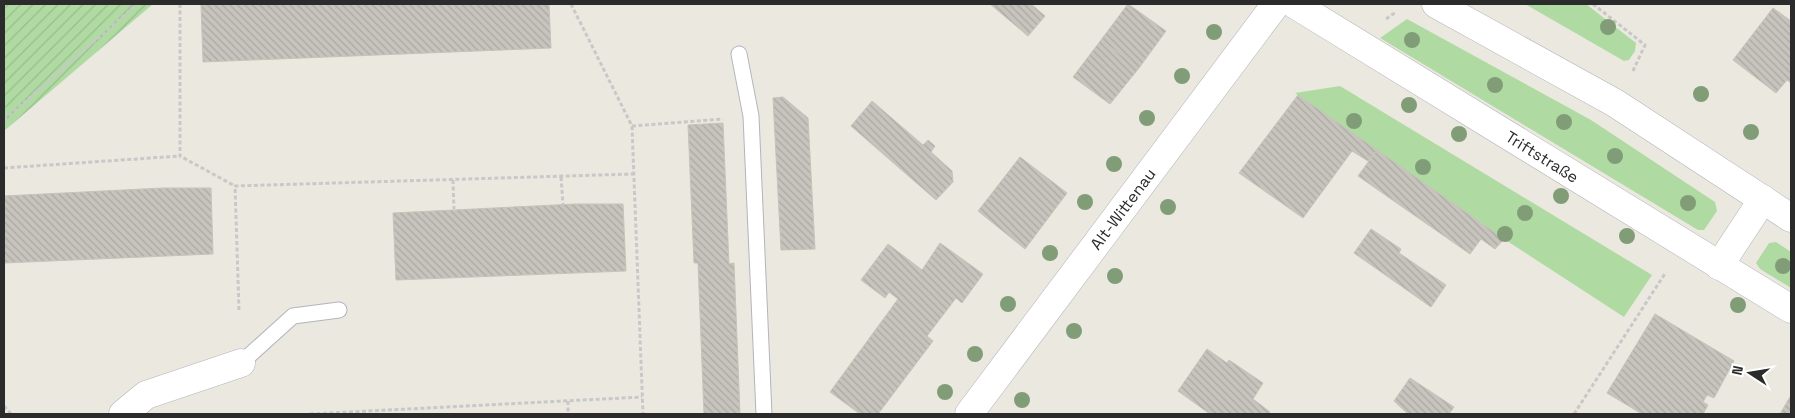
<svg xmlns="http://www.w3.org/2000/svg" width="1795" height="418" viewBox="0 0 1795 418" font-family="'Space Grotesk',sans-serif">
<defs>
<pattern id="garden-furrows" width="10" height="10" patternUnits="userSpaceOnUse" patternTransform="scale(1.25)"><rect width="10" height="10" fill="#afdba3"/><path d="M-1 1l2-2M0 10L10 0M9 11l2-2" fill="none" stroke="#97bc8c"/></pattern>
<pattern id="building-back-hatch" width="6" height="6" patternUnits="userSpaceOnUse" patternTransform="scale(1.25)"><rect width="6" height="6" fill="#c7c4be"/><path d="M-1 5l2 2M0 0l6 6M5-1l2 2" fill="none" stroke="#aba9a3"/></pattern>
</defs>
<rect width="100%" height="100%" fill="#ebe8df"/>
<g fill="#afdba3">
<path d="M 1525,4 L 1586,4 L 1636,43 L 1635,51 L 1629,60 L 1624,61 Z"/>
<path d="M 1407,19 L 1591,120 L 1715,202 L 1717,211 L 1704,230 L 1698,230 L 1380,38 Z"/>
<path d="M 1340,86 L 1652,275 L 1624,317 L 1504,239 L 1295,93 Z"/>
<path d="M 1776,242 L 1791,252 L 1791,288 L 1760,269 L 1756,263 L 1769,243 Z"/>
</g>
<path fill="url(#garden-furrows)" d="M 4,4 L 153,4 L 4,131 Z"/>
<g fill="url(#building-back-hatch)" stroke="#c7c3b9">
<path d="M 201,4 L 549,4 L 551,48 L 203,62 Z"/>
<path d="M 990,4 L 1031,4 L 1045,16 L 1028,36 Z"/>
<path d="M 1128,4 L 1166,31 L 1139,68 L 1101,40 Z"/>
<path d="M 1773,8 L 1791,21 L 1791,83 L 1787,80 L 1776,93 L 1733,60 Z"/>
<path d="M 1101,40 L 1139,68 L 1110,104 L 1073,77 Z"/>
<path d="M 1298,95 L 1377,150 L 1368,161 L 1352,151 L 1303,218 L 1239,173 Z"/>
<path d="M 783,97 L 808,118 L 815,249 L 781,250 L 773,98 Z"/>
<path d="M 872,101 L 923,145 L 928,140 L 935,146 L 931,152 L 952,171 L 953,182 L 936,200 L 851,126 Z"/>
<path d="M 723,123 L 729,264 L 734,263 L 740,414 L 704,414 L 698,263 L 694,263 L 688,125 Z"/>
<path d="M 1377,150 L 1504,239 L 1495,249 L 1481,239 L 1470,254 L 1358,176 Z"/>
<path d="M 1020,157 L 1067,193 L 1025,249 L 978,211 Z"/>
<path d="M 163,188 L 211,188 L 213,254 L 4,263 L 4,196 Z"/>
<path d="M 575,204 L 623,204 L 626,271 L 396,280 L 393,213 Z"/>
<path d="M 1371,229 L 1401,249 L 1399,253 L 1446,285 L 1431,307 L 1354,253 Z"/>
<path d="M 940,243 L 983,274 L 962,303 L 956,298 L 927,336 L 933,341 L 878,414 L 860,414 L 830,392 L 898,299 L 889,292 L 885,298 L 861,280 L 888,244 L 922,270 Z"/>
<path d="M 1655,314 L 1734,361 L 1714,398 L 1707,395 L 1703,402 L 1708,405 L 1703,414 L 1642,414 L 1607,393 Z"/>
<path d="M 1207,349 L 1227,363 L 1229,360 L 1263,383 L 1253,399 L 1270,412 L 1268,414 L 1210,414 L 1178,391 Z"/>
<path d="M 1410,378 L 1454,407 L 1449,414 L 1408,414 L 1394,401 Z"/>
<path d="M 1790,397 L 1791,414 L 1780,414 Z"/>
</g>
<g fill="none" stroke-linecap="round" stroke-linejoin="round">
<defs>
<g id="lane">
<path d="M 739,54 L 751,116 L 764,414"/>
<path d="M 241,363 L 293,316 L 339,310"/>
</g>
<path id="street" d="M 123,414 L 146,395 L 241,363"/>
<g id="secondary">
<path d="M 1294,4 L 1791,309"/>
<path d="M 1436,4 L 1615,103 L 1791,218"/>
<path d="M 1719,266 L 1763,199"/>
<path d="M 969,414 L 1276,4"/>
</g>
</defs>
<use href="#lane" stroke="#b3b4bd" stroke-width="17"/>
<use href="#street" stroke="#b3b4bd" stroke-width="29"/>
<use href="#secondary" stroke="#b3b4bd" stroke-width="29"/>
<g stroke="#c8c8c8" stroke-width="3" stroke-dasharray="4 2.5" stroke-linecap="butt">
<path d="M 180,4 L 180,156 L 235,186"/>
<path d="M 571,4 L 632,126 L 643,414"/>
<path d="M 1593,4 L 1645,45 L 1632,73"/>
<path d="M 1386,19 L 1396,12"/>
<path d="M 4,120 L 137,4"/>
<path d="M 632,126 L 723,119"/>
<path d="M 4,168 L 180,156"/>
<path d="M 561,177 L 563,205"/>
<path d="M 453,180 L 454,209"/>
<path d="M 239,310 L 235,186 L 633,174"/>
<path d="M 568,401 L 568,414"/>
<path d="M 4,406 L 11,414"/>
<path d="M 310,414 L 642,397"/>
<path d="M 1574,414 L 1666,272"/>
</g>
<use href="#lane" stroke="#fff" stroke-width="15"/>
<use href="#street" stroke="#fff" stroke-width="28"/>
<use href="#secondary" stroke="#fff" stroke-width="28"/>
</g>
<g fill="#809d78">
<circle cx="1608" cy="27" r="8"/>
<circle cx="1214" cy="32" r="8"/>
<circle cx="1412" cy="40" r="8"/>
<circle cx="1182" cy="76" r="8"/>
<circle cx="1495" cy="85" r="8"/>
<circle cx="1701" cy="94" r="8"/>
<circle cx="1409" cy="105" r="8"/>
<circle cx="1147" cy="118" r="8"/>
<circle cx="1354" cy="121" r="8"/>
<circle cx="1564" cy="122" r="8"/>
<circle cx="1751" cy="132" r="8"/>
<circle cx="1459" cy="134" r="8"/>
<circle cx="1615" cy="156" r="8"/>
<circle cx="1114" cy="164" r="8"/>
<circle cx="1423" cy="167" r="8"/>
<circle cx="1561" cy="196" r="8"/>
<circle cx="1085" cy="202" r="8"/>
<circle cx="1688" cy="203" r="8"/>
<circle cx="1168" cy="207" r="8"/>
<circle cx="1525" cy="213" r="8"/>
<circle cx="1505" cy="234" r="8"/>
<circle cx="1627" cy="236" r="8"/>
<circle cx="1050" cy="253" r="8"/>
<circle cx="1783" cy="266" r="8"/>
<circle cx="1115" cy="276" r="8"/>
<circle cx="1008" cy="304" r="8"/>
<circle cx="1738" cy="305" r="8"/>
<circle cx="1074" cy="331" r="8"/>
<circle cx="975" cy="354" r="8"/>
<circle cx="945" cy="392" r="8"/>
<circle cx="1022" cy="400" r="8"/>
</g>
<g text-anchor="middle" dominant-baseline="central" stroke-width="4" stroke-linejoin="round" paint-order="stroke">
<g font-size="16" fill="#2b2b2b" stroke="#fff">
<text transform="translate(1542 157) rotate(32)">Triftstraße</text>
<text transform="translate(1123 209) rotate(-53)">Alt-Wittenau</text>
</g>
</g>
<rect width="1795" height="418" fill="none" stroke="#2b2b2b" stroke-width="10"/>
<g transform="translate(1750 373) rotate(282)" stroke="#ffffff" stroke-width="4" paint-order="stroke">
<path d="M0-4L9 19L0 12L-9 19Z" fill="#2b2b2b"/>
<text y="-8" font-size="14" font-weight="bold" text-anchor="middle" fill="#2b2b2b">N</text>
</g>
</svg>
